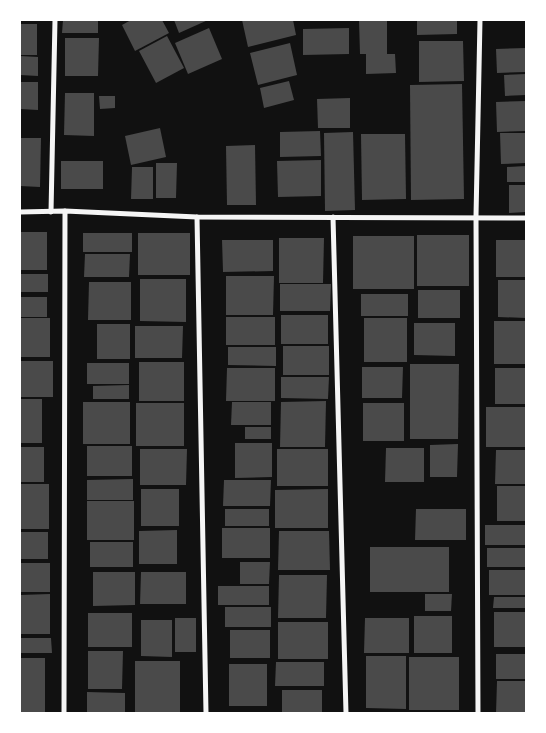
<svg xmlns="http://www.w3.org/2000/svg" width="546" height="733" viewBox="0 0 546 733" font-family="Barlow,sans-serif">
<rect width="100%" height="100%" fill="#111"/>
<g fill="#4a4a4a">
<path d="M 63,20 L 98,20 L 98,33 L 62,33 Z"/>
<path d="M 131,20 L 162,20 L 169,33 L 135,51 L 122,25 Z"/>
<path d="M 174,20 L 208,20 L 179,33 Z"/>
<path d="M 242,20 L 293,20 L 296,35 L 248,47 Z"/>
<path d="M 359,20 L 387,20 L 387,54 L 395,54 L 396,73 L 366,74 L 366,54 L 360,54 Z"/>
<path d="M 417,20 L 457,20 L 457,34 L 417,35 Z"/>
<rect x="20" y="24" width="17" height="31"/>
<path d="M 209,28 L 222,59 L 188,74 L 175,43 Z"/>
<path d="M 349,28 L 349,54 L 303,55 L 303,29 Z"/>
<path d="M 167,36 L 184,68 L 156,83 L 139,51 Z"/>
<path d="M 65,38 L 99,38 L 98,76 L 65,76 Z"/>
<path d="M 419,41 L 463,41 L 464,81 L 419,82 Z"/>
<path d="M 290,43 L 297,75 L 258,85 L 250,53 Z"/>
<path d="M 526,48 L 526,72 L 497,73 L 496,49 Z"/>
<path d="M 20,56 L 38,57 L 38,76 L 20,75 Z"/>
<path d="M 526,74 L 526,95 L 505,96 L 504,75 Z"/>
<path d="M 289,81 L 294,100 L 264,108 L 260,88 Z"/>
<path d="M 20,82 L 38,82 L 38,110 L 20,109 Z"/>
<path d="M 462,84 L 464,199 L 411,200 L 410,85 Z"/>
<path d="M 65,93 L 94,93 L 94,136 L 64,135 Z"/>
<path d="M 99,96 L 115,96 L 115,108 L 100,109 Z"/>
<path d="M 350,98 L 350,128 L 318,128 L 317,99 Z"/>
<path d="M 526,101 L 526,131 L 497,132 L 496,102 Z"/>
<path d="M 160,128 L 166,157 L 131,165 L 125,136 Z"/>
<path d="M 320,131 L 321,156 L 280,157 L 280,132 Z"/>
<path d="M 353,132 L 355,210 L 325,211 L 324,133 Z"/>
<path d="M 500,133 L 526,133 L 526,163 L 501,164 Z"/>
<path d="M 361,134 L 405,134 L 406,199 L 362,200 Z"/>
<path d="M 20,138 L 41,138 L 40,187 L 20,186 Z"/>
<path d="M 255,145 L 256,205 L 227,205 L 226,146 Z"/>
<path d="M 321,160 L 321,196 L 278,197 L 277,161 Z"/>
<rect x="61" y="161" width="42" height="28"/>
<path d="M 156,163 L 177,163 L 176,198 L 156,198 Z"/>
<path d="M 526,166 L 526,182 L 507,182 L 507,167 Z"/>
<path d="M 132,167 L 153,167 L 153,199 L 131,199 Z"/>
<path d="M 509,185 L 526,185 L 526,212 L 509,213 Z"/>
<rect x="20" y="232" width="27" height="38"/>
<rect x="83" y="233" width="49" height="19"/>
<rect x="138" y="233" width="52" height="42"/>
<rect x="417" y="235" width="52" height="51"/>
<rect x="353" y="236" width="61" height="53"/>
<path d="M 279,238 L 324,238 L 323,283 L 279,283 Z"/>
<path d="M 222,240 L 273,240 L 273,271 L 223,272 Z"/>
<rect x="496" y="240" width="30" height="37"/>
<path d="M 85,254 L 130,254 L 129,277 L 84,277 Z"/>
<rect x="20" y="274" width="28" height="18"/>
<path d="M 226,276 L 274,276 L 273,315 L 226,315 Z"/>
<path d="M 140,279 L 186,279 L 186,322 L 140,321 Z"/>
<path d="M 498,280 L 526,280 L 526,318 L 498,317 Z"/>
<path d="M 89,282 L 131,282 L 131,320 L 88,320 Z"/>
<path d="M 280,284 L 331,284 L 330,311 L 280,311 Z"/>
<rect x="418" y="290" width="42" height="28"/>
<rect x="361" y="294" width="47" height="22"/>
<rect x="20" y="297" width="27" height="20"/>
<rect x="281" y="315" width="47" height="29"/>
<rect x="226" y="317" width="49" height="28"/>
<rect x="20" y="318" width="30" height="39"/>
<rect x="364" y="318" width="43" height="44"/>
<rect x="494" y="321" width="32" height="43"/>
<path d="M 414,323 L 455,323 L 455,356 L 414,355 Z"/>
<rect x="97" y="324" width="33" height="35"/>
<path d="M 135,326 L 183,326 L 182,358 L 135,358 Z"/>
<rect x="283" y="346" width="46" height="29"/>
<path d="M 228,347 L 276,347 L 276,366 L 228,365 Z"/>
<rect x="20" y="361" width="33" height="36"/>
<rect x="139" y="362" width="45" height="39"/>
<rect x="87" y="363" width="42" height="21"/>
<path d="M 410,364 L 459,364 L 458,439 L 410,439 Z"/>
<path d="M 362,367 L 403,367 L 402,398 L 362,398 Z"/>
<path d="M 227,368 L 275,368 L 275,401 L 226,401 Z"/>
<rect x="495" y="368" width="31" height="36"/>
<path d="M 281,377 L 329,377 L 328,399 L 281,398 Z"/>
<path d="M 129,385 L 129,399 L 93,399 L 93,386 Z"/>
<rect x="20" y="399" width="22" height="44"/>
<path d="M 326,401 L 325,447 L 280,447 L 281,402 Z"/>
<rect x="83" y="402" width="47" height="42"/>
<path d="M 232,402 L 271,402 L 271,425 L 231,425 Z"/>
<rect x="136" y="403" width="48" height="43"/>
<rect x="363" y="403" width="41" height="38"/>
<rect x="486" y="407" width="40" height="40"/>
<rect x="245" y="427" width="26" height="12"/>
<path d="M 235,443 L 272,443 L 272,477 L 235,478 Z"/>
<path d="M 458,444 L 457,477 L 430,477 L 430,445 Z"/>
<rect x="87" y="446" width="45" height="30"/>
<rect x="20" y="447" width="24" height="35"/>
<path d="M 386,448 L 424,448 L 424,482 L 385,482 Z"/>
<path d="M 140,449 L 187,449 L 186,485 L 140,485 Z"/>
<rect x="277" y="449" width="51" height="37"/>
<path d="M 496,450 L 526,450 L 526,484 L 495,484 Z"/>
<path d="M 133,479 L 133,500 L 87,500 L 87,480 Z"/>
<path d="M 224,480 L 271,480 L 270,506 L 223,506 Z"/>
<rect x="20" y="484" width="29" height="45"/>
<rect x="497" y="486" width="29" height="35"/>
<rect x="141" y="489" width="38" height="37"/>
<path d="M 328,489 L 328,528 L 275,528 L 275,490 Z"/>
<rect x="87" y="501" width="47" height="39"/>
<rect x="225" y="509" width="44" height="17"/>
<path d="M 416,509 L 466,509 L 466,540 L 415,540 Z"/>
<rect x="485" y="525" width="41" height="20"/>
<rect x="222" y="528" width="48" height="30"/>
<path d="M 177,530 L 177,564 L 139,564 L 139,531 Z"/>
<path d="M 279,531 L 329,531 L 330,570 L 278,570 Z"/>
<rect x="20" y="532" width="28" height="27"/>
<rect x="90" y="542" width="43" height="25"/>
<rect x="370" y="547" width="79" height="45"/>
<rect x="487" y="548" width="39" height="19"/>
<path d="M 240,562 L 270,562 L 269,584 L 240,584 Z"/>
<rect x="20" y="563" width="30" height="29"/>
<rect x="489" y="570" width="37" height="25"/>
<path d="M 93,572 L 135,572 L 135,605 L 93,606 Z"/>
<path d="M 141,572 L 186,572 L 186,604 L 140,604 Z"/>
<path d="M 279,575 L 327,575 L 326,618 L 278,618 Z"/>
<rect x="218" y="586" width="51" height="19"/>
<path d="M 50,594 L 50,634 L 20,634 L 20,595 Z"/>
<path d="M 425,594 L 452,594 L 451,611 L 425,611 Z"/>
<path d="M 494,597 L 526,597 L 526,608 L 493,608 Z"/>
<rect x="225" y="607" width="46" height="20"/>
<rect x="494" y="612" width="32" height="35"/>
<rect x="88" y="613" width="44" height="34"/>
<rect x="414" y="616" width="38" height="37"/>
<rect x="175" y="618" width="21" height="34"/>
<path d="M 365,618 L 409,618 L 409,653 L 364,653 Z"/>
<path d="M 141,620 L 172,620 L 172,657 L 141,656 Z"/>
<rect x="278" y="622" width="50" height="37"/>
<rect x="230" y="630" width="40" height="28"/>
<path d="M 20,638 L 51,638 L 52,653 L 20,653 Z"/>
<path d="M 88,651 L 123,651 L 122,689 L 88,689 Z"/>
<rect x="496" y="654" width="30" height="25"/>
<path d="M 366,656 L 406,656 L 406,709 L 366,708 Z"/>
<rect x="409" y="657" width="50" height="53"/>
<rect x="20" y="658" width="25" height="55"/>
<rect x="135" y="661" width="45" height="52"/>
<path d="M 276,662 L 324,662 L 324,686 L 275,686 Z"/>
<rect x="229" y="664" width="38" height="42"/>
<path d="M 497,681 L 526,681 L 526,713 L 496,713 Z"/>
<rect x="282" y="690" width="40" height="23"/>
<path d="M 87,692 L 125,693 L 125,713 L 87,713 Z"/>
</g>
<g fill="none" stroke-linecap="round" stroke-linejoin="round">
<g stroke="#f5f5f5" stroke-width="5">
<path d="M 20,212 L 65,211 L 197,217 L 526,218"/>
<path d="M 51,212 L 55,20"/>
<path d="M 197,217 L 206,713"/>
<path d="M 333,217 L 346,713"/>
<path d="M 64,713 L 65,211"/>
<path d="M 478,713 L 476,216 L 480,20"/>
</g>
</g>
<rect width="546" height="733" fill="none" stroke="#ffffff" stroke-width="42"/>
</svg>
